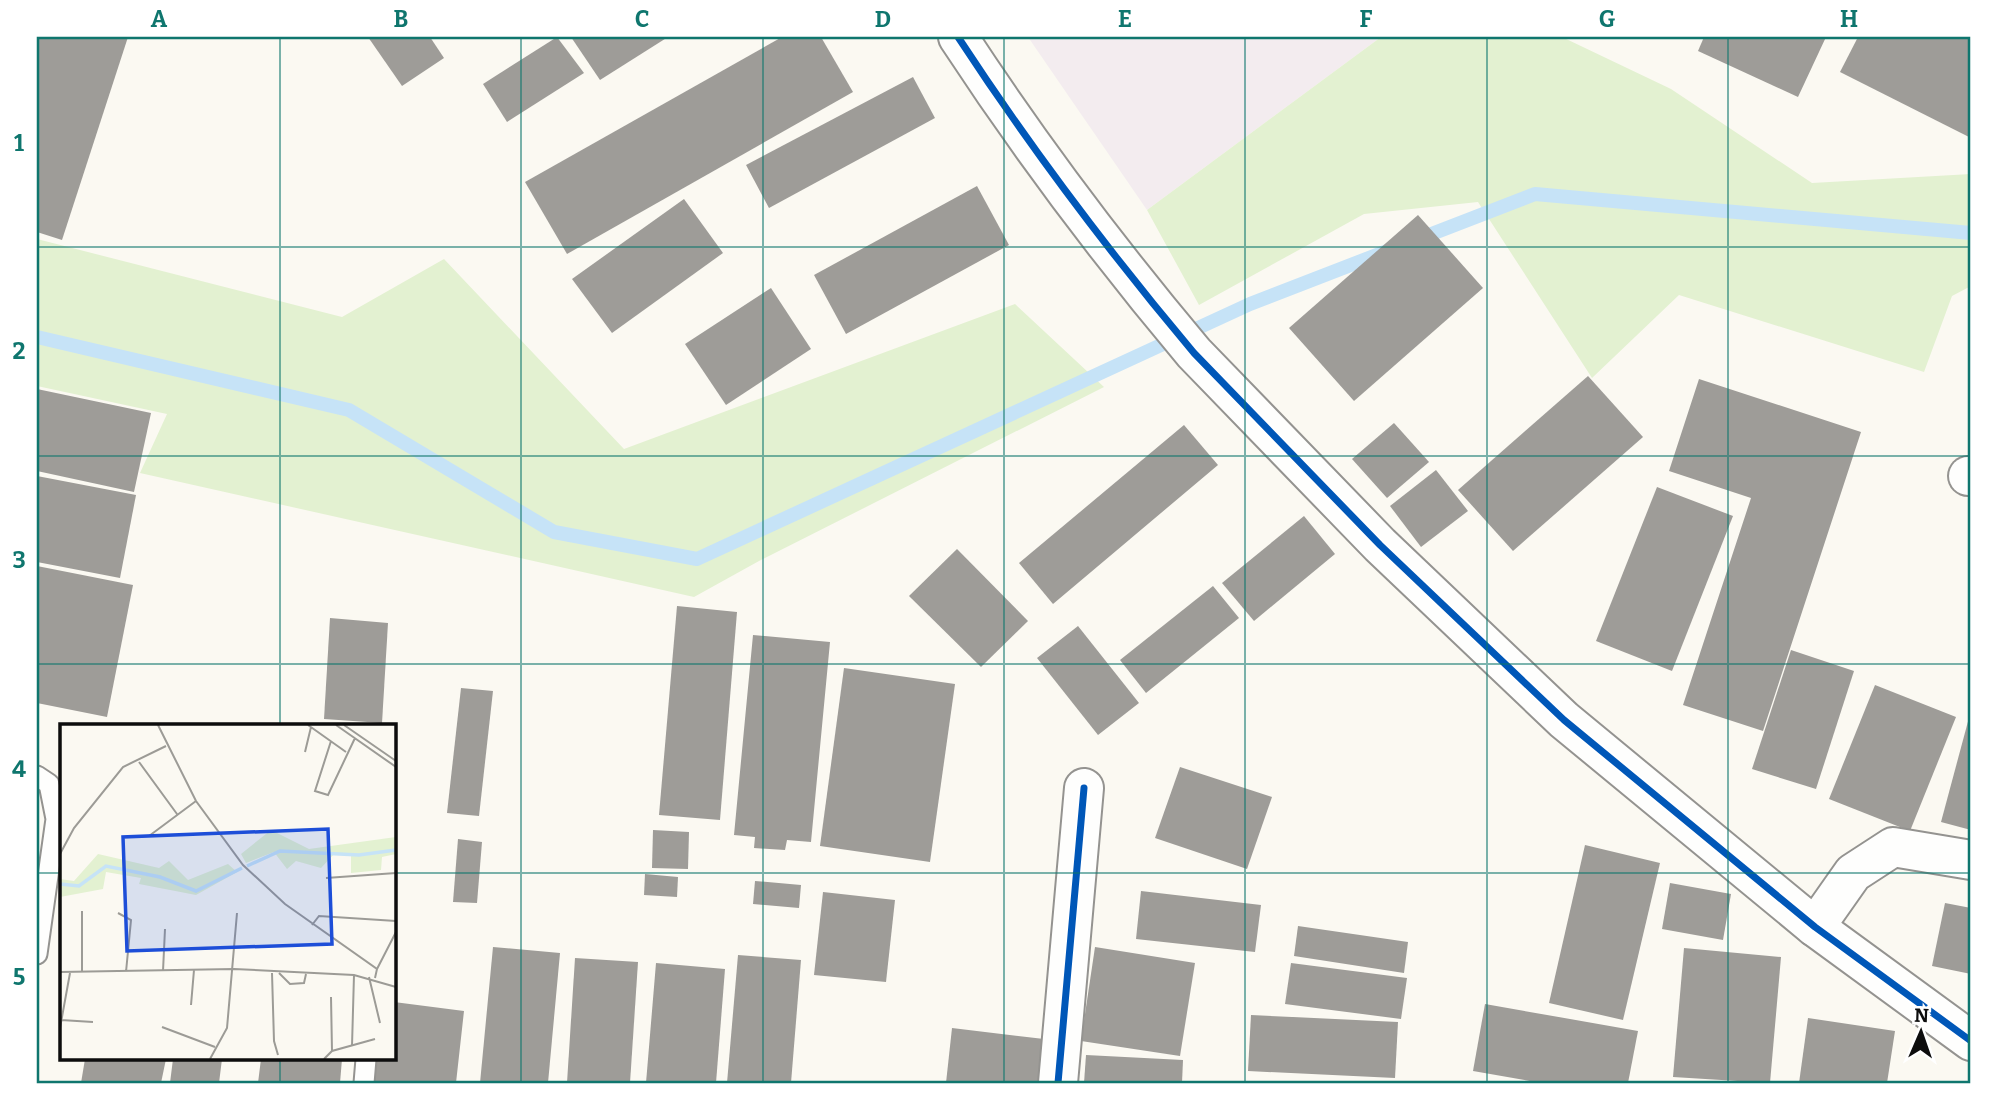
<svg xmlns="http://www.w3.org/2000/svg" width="2008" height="1120" viewBox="0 0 2008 1120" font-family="Bitter,serif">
<rect width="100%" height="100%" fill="#fbf9f2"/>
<path fill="#f3ecef" d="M 1028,37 L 1381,37 L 1147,210 Z"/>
<g fill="#e3f1d1">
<path d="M 1381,37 L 1562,37 L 1671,89 L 1812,183 L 1971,174 L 1971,286 L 1952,296 L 1924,372 L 1679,295 L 1592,378 L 1478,202 L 1364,214 L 1199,305 L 1147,210 Z"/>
<path d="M 37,239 L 342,317 L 444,259 L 624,449 L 1015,304 L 1104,387 L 759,561 L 694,597 L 140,473 L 167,414 L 37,386 Z"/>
</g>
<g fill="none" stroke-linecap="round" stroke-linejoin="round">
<g stroke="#c6e3f7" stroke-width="14">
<path d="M 1416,240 L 1535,194 L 1971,233"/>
<path d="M 37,337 L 349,410 L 554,532 L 697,559 L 1250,304 L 1387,251"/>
</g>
</g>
<g fill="#9e9c98">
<path d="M 37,37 L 128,37 L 62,240 L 37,232 Z"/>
<path d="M 368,37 L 430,37 L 444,58 L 402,86 Z"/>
<path d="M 557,37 L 584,73 L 507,122 L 483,84 Z"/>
<path d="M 571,37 L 668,37 L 600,80 Z"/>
<path d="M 782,37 L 821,37 L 853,92 L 567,254 L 525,182 Z"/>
<path d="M 1704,37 L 1826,37 L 1798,97 L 1698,51 Z"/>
<path d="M 1858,37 L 1971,37 L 1971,138 L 1840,72 Z"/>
<path d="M 913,77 L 935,118 L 769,208 L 746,165 Z"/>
<path d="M 977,186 L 1009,245 L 846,334 L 814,275 Z"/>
<path d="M 684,199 L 723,253 L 612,333 L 572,279 Z"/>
<path d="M 1418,215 L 1483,288 L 1354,401 L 1289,328 Z"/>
<path d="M 771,288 L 811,349 L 726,405 L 685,344 Z"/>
<path d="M 1588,376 L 1643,437 L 1513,551 L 1458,490 Z"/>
<path d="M 1699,379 L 1861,432 L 1763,731 L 1683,705 L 1751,498 L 1669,471 Z"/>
<path d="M 37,389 L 151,413 L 134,492 L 37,471 Z"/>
<path d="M 1394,423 L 1429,462 L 1387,498 L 1352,459 Z"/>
<path d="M 1184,425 L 1218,465 L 1053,604 L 1019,563 Z"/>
<path d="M 1436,470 L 1468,511 L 1421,547 L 1390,506 Z"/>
<path d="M 37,476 L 136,495 L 120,578 L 37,562 Z"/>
<path d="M 1657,487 L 1733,516 L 1672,671 L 1596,641 Z"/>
<path d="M 1304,516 L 1335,554 L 1254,621 L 1222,583 Z"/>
<path d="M 957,549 L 1028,621 L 981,667 L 909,596 Z"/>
<path d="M 37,566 L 133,585 L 107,717 L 37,703 Z"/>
<path d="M 1213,586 L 1239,618 L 1146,693 L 1120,660 Z"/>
<path d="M 677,606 L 737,612 L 720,820 L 659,815 Z"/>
<path d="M 330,618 L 388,623 L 382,723 L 324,719 Z"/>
<path d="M 1078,626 L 1139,703 L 1098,735 L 1037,658 Z"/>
<path d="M 753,635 L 830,642 L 811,842 L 787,840 L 785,850 L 754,848 L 755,837 L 734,835 Z"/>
<path d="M 1791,650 L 1854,671 L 1816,789 L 1752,769 Z"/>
<path d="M 844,668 L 955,684 L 930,862 L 820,846 Z"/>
<path d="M 1875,685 L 1956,717 L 1910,831 L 1829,799 Z"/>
<path d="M 461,688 L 493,691 L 479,816 L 447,813 Z"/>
<path d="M 1970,714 L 1971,714 L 1971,830 L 1941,822 Z"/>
<path d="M 1180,767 L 1272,797 L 1247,869 L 1155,838 Z"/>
<path d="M 653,830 L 689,832 L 688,869 L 652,868 Z"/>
<path d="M 458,839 L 482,842 L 477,903 L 453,902 Z"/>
<path d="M 1585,845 L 1660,863 L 1623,1020 L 1549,1003 Z"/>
<path d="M 645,874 L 678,877 L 677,897 L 644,895 Z"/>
<path d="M 755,881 L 801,885 L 799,908 L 753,904 Z"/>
<path d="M 1670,883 L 1731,894 L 1723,940 L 1662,929 Z"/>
<path d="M 1141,891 L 1261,905 L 1255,952 L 1136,939 Z"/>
<path d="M 823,892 L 895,900 L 886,982 L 814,975 Z"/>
<path d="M 1945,903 L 1971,908 L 1971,974 L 1932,966 Z"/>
<path d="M 1298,926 L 1408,942 L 1404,973 L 1294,956 Z"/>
<path d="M 493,947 L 560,953 L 548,1083 L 480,1083 Z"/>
<path d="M 1095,947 L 1195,963 L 1180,1056 L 1081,1041 Z"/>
<path d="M 1684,948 L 1781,957 L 1770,1083 L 1673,1077 Z"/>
<path d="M 738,955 L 801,960 L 791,1083 L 727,1083 Z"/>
<path d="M 575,958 L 638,962 L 630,1083 L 567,1083 Z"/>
<path d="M 656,963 L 725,969 L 716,1083 L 646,1083 Z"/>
<path d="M 1291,963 L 1407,978 L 1401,1019 L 1285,1004 Z"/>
<path d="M 394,1002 L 464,1011 L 456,1083 L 370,1083 L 373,1059 L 394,1059 Z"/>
<path d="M 1485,1004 L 1638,1031 L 1628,1083 L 1541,1083 L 1473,1071 Z"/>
<path d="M 1251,1015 L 1398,1022 L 1395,1078 L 1248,1071 Z"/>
<path d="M 1808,1018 L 1895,1031 L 1887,1083 L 1799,1083 Z"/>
<path d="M 952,1028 L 1044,1039 L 1039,1083 L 946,1083 Z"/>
<path d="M 1086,1055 L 1183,1060 L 1182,1083 L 1084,1083 Z"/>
<path d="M 85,1059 L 166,1059 L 161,1083 L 81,1083 Z"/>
<path d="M 173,1059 L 222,1059 L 219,1083 L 170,1083 Z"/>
<path d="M 261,1059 L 342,1059 L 340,1083 L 258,1083 Z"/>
</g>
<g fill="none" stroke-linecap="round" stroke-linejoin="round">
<defs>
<g id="lane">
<path d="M 37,776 L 49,784 L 56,819 L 37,954"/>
<path d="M 364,1083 L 366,1059"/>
</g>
<g id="street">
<path d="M 958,37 C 1030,147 1109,252 1194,353 L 1380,545 L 1564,720 L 1815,927 L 1971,1041"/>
<path d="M 1968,476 L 1971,476"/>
<path d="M 1815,927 L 1853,873 L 1893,847 L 1971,860"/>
<path d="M 1058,1083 L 1084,788"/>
</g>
</defs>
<use href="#lane" stroke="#949390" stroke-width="23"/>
<use href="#street" stroke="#949390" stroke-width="42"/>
<use href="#lane" stroke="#fefefd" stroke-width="19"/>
<use href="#street" stroke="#fefefd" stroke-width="38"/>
<defs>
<g id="cycleway">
<path d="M 958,37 C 1030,147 1109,252 1194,353 L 1380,545 L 1564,720 L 1815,927 L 1971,1041"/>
<path d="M 1058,1083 L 1084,788"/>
</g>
</defs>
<use href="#cycleway" stroke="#fff" stroke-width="11"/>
<use href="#cycleway" stroke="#0057b8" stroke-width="7"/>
</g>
<path fill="none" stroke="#0f766e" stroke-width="2" stroke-opacity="0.55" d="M 280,37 L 280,726M 521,37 L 521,1083M 763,37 L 763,1083M 1004,37 L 1004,1083M 1245,37 L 1245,1083M 1487,37 L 1487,1083M 1728,37 L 1728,1083M 37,247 L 1971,247M 37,456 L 1971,456M 37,664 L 1971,664M 37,873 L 61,873M 394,873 L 1971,873M 280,1059 L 280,1083"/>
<g transform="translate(60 724)">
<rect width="336" height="336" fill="#fbf9f2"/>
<path d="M 211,106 L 249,125 L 336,113 L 336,130 L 322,133 L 321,146 L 291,149 L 291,130 L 275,129 L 261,144 L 236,137 L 227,145 L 214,128 L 186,139 L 181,130 ZM 38,130 L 99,144 L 109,137 L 128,156 L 168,140 L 177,148 L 136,171 L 79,160 L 81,154 L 46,148 L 43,165 L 0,173 L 0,155 L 14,157 Z" fill="#e3f1d1"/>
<path fill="none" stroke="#c6e3f7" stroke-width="3.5" d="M 187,142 L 220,127 L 299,131 L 336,126M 0,160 L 19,162 L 46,142 L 100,153 L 136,167 L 182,144"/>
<path fill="none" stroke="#9c9b96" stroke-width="2" d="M 98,1 L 136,77 L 183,141 L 225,180 L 317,245 L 315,254M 248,1 L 286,28M 276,1 L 336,43M 284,1 L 336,37M 271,17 L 255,67 L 268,71 L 295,14M 245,28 L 251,3M 79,38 L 117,90M 89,112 L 136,77M 0,130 L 14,104 L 63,43 L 106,22M 266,154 L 336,149M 22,187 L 22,248M 58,189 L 71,196 L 66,248M 252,201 L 259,192 L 336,197M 317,245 L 336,208M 103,247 L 105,205M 0,248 L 174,245 L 294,251 L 336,263M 212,249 L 214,317 L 218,331M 219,249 L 230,260 L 244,259 L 246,250M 309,253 L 320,299M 271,273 L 272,327M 131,281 L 134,246M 1,296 L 33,298M 102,303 L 155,323M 0,304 L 10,249M 292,322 L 294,251M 150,335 L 167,304 L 177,189M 264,335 L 272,327 L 315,315"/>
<path fill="#1d4ed8" fill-opacity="0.15" stroke="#1d4ed8" stroke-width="3.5" d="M 268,105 L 272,220 L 67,227 L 63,113 Z"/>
<rect width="336" height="336" fill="none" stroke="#0d0d0d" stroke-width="3.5"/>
</g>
<rect width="2008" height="1120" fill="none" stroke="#ffffff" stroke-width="77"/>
<g transform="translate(1921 1032) rotate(2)" stroke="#ffffff" stroke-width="5" paint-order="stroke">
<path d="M0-5L12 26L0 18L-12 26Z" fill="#0d0d0d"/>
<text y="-10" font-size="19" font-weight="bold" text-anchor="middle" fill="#0d0d0d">N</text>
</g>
<rect x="38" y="38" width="1931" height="1044" fill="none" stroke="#0f766e" stroke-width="2.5"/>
<g font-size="23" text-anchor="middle" font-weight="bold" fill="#0f766e">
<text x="159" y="27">A</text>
<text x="401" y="27">B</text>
<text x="642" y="27">C</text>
<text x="883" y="27">D</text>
<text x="1125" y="27">E</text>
<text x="1366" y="27">F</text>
<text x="1607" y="27">G</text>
<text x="1849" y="27">H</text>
<text x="19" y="151">1</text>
<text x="19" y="359">2</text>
<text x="19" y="568">3</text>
<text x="19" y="777">4</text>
<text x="19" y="985">5</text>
</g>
</svg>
